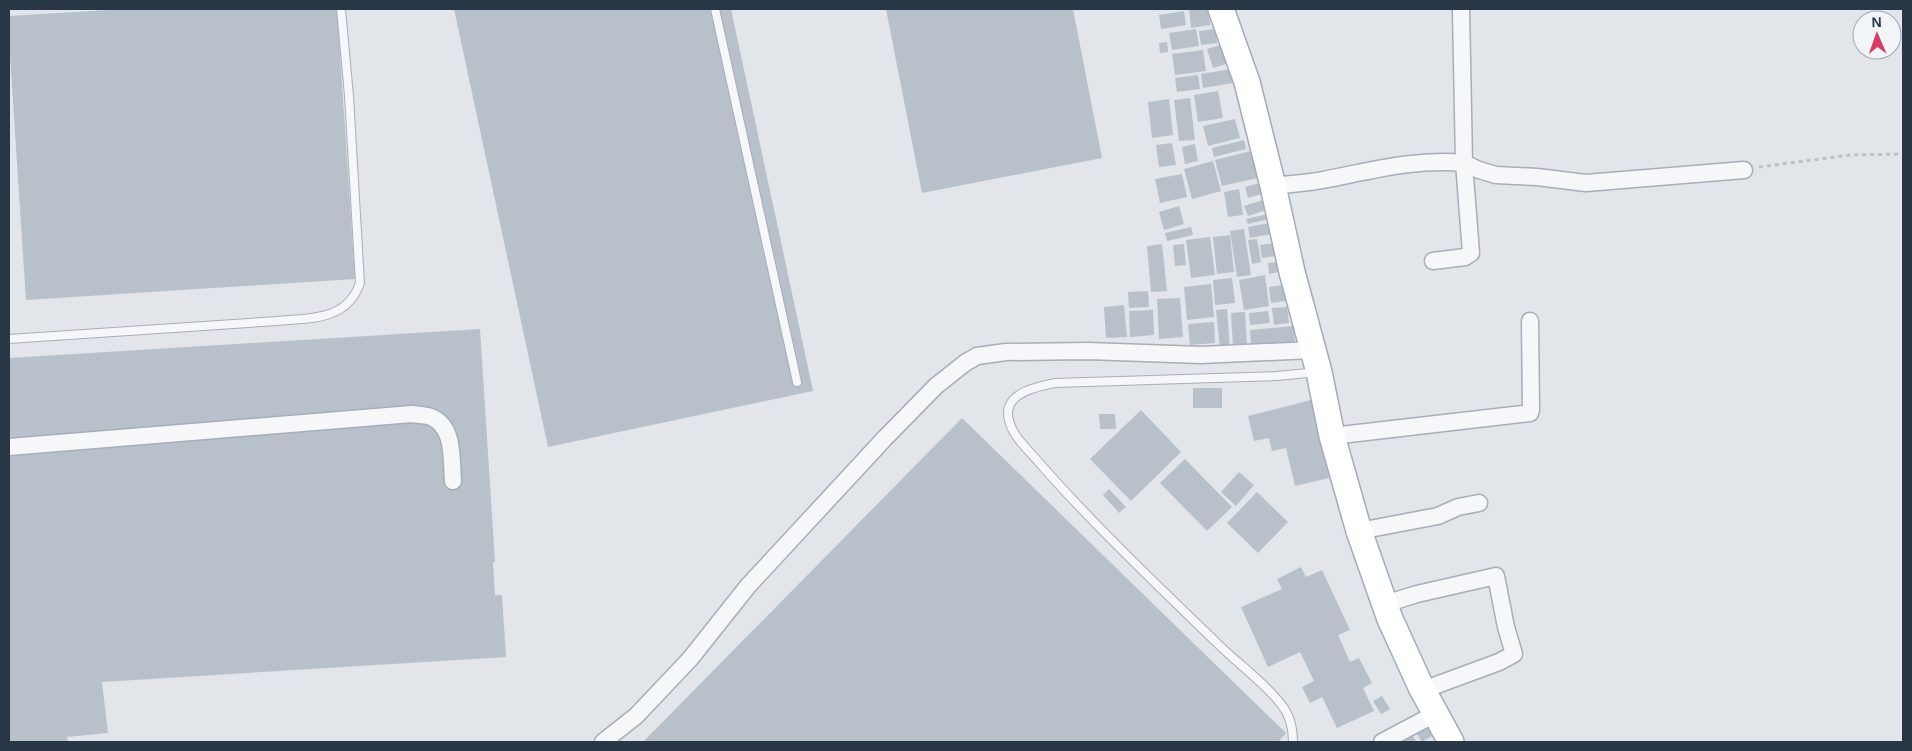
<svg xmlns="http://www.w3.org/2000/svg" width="1912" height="751" viewBox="0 0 1912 751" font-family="Arial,sans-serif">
<rect width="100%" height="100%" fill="#e2e6eb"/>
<g fill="#b8c0ca">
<path d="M 124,9 L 337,9 L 355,279 L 26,300 L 9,40 L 9,16 Z"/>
<path d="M 454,9 L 731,9 L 813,391 L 548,447 Z"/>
<path d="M 886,9 L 1073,9 L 1102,158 L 922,193 Z"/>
<path d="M 1189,9 L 1208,9 L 1210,25 L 1191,28 Z"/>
<path d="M 1184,11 L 1186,25 L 1161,29 L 1159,15 Z"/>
<path d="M 1196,29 L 1199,46 L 1172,50 L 1169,33 Z"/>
<path d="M 1215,29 L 1217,43 L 1201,45 L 1199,31 Z"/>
<path d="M 1167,42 L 1168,52 L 1160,53 L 1159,43 Z"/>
<path d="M 1220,45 L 1226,64 L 1213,68 L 1207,49 Z"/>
<path d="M 1203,50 L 1206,71 L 1175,75 L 1172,54 Z"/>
<path d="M 1231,69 L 1233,83 L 1203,88 L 1201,74 Z"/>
<path d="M 1198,75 L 1200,89 L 1177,92 L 1175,78 Z"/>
<path d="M 1218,91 L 1223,118 L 1198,122 L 1194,95 Z"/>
<path d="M 1190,98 L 1195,140 L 1179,141 L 1174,100 Z"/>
<path d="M 1169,99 L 1173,135 L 1152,138 L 1148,102 Z"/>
<path d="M 1235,119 L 1240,138 L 1208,146 L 1203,126 Z"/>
<path d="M 1244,140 L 1246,149 L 1214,157 L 1212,148 Z"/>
<path d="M 1172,143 L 1176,165 L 1159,167 L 1156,145 Z"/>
<path d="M 1195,144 L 1198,161 L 1185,164 L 1182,147 Z"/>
<path d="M 1255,150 L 1262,177 L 1222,186 L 1215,160 Z"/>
<path d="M 1213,161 L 1221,191 L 1192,199 L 1184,169 Z"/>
<path d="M 1182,174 L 1187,197 L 1160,203 L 1155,179 Z"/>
<path d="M 1259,183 L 1262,194 L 1248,198 L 1245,187 Z"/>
<path d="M 1239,189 L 1243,215 L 1228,217 L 1224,192 Z"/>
<path d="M 1263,200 L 1266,210 L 1248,216 L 1244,206 Z"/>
<path d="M 1179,206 L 1184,224 L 1164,230 L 1159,212 Z"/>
<path d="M 1268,214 L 1269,219 L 1248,224 L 1246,219 Z"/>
<path d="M 1269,223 L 1271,234 L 1250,238 L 1248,227 Z"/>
<path d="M 1191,227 L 1193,235 L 1167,241 L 1165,233 Z"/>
<path d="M 1244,229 L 1251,275 L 1237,277 L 1230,231 Z"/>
<path d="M 1230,235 L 1234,272 L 1217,274 L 1213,237 Z"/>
<path d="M 1210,237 L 1215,275 L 1191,278 L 1186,240 Z"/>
<path d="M 1257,239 L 1261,262 L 1252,264 L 1248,240 Z"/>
<path d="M 1275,243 L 1276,256 L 1262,258 L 1260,245 Z"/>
<path d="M 1162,244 L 1167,291 L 1151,292 L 1147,246 Z"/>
<path d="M 1184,244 L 1186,265 L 1175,266 L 1173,245 Z"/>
<path d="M 1278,262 L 1279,272 L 1269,274 L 1268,263 Z"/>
<path d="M 1265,275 L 1269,306 L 1244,310 L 1239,280 Z"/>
<path d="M 1232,278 L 1235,303 L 1215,305 L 1213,280 Z"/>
<path d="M 1211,284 L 1214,317 L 1187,320 L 1184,287 Z"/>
<path d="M 1284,285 L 1286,301 L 1271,303 L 1269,287 Z"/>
<path d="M 1148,291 L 1149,307 L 1129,308 L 1128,292 Z"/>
<path d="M 1180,298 L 1183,337 L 1159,339 L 1157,299 Z"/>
<path d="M 1124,305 L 1127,337 L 1106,338 L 1104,307 Z"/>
<path d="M 1287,307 L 1289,323 L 1274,325 L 1272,308 Z"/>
<path d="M 1227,309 L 1230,348 L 1220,349 L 1216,310 Z"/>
<path d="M 1153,310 L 1154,335 L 1130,337 L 1129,311 Z"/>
<path d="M 1268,311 L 1270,323 L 1250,325 L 1249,313 Z"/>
<path d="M 1245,312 L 1247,346 L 1233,347 L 1231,313 Z"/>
<path d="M 1214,322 L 1215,343 L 1190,345 L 1188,324 Z"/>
<path d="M 1293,326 L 1295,342 L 1251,346 L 1250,330 Z"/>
<path d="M 480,329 L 495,562 L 493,562 L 495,595 L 502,595 L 506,657 L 102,682 L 108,733 L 67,737 L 68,742 L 9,742 L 9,358 Z"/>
<rect x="1193" y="388" width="29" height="20"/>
<path d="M 1311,400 L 1329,478 L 1295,486 L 1286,448 L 1272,451 L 1269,438 L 1254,441 L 1248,416 Z"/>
<path d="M 1141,410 L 1181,452 L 1131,501 L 1090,459 Z"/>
<path d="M 1099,414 L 1115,414 L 1116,429 L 1100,429 Z"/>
<path d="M 962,418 L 1286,733 L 1278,742 L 643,742 Z"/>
<path d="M 1185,459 L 1232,507 L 1207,531 L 1160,483 Z"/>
<path d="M 1239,472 L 1254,485 L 1236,506 L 1221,492 Z"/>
<path d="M 1109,489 L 1126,507 L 1119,513 L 1103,495 Z"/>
<path d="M 1257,492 L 1288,522 L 1258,553 L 1227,523 Z"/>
<path d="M 1301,567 L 1306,577 L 1322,570 L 1350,630 L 1338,635 L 1350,662 L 1359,658 L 1372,683 L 1363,688 L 1374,711 L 1337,728 L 1322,697 L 1310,703 L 1302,687 L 1314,681 L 1300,652 L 1268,667 L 1241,607 L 1282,589 L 1277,579 Z"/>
<path d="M 1382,696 L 1390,709 L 1381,714 L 1373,701 Z"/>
<path d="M 1428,723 L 1435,734 L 1422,742 L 1415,731 Z"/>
<path d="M 1412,735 L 1417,742 L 1402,742 Z"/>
</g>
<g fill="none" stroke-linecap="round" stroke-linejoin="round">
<defs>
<g id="lane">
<path d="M 715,9 L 797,382"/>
<path d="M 9,339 L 277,321 C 310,318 347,321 360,283 L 349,96 L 341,9"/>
<path d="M 1293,742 C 1293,728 1290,715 1281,704 C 1263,681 1238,664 1218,644 C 1158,586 1097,528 1042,466 C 1030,451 1008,434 1008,413 C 1008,392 1040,386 1055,383 L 1277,376 L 1317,372"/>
</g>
<g id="street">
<path d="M 1464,163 L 1479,170 L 1496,175 L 1537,177 L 1586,183 L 1744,170"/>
<path d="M 1273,186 C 1290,184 1307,183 1323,180 C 1370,171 1416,158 1464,163 L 1461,9"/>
<path d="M 1433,261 L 1465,257 L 1471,253 L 1464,163"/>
<path d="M 1332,436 L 1530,413 L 1531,410 L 1530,321"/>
<path d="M 9,447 L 412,414 C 418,415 425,415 431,417 C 455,427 451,459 453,481"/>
<path d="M 1359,531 L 1438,516 L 1458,507 L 1479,503"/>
<path d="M 1385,604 L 1417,594 L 1496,576 L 1506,627 L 1514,654 L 1499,662 L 1423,690"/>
<path d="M 603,742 L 636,716 L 690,659 L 748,586 L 885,438 L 936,386 L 965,363 L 977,356 L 1006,352 L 1088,351 L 1201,355 L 1312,350"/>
<path d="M 1382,742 L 1435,714"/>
</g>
<path id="primary" d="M 1221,9 L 1247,82 L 1273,186 L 1292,272 L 1319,372 L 1332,436 L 1359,531 L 1390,619 L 1421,687 L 1451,742"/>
</defs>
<use href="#lane" stroke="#a6aeb6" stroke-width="10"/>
<use href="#street" stroke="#a6aeb6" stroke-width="19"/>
<use href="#primary" stroke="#a0acb8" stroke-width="28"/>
<path stroke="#bcc1c7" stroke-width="3" stroke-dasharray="4 4" stroke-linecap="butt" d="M 1759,167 L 1850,155 L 1903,154"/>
<use href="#lane" stroke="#f5f7f9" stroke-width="8"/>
<use href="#street" stroke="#f5f7f9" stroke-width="16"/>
<use href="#primary" stroke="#fff" stroke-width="25"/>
</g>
<rect width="1912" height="751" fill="none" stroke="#283645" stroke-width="20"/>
<g transform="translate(1877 35) rotate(358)"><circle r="24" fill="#f2f5f8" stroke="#a1a9b0"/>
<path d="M0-4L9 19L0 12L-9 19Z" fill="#db3c64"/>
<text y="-8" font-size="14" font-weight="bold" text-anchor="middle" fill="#283645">N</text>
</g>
</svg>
